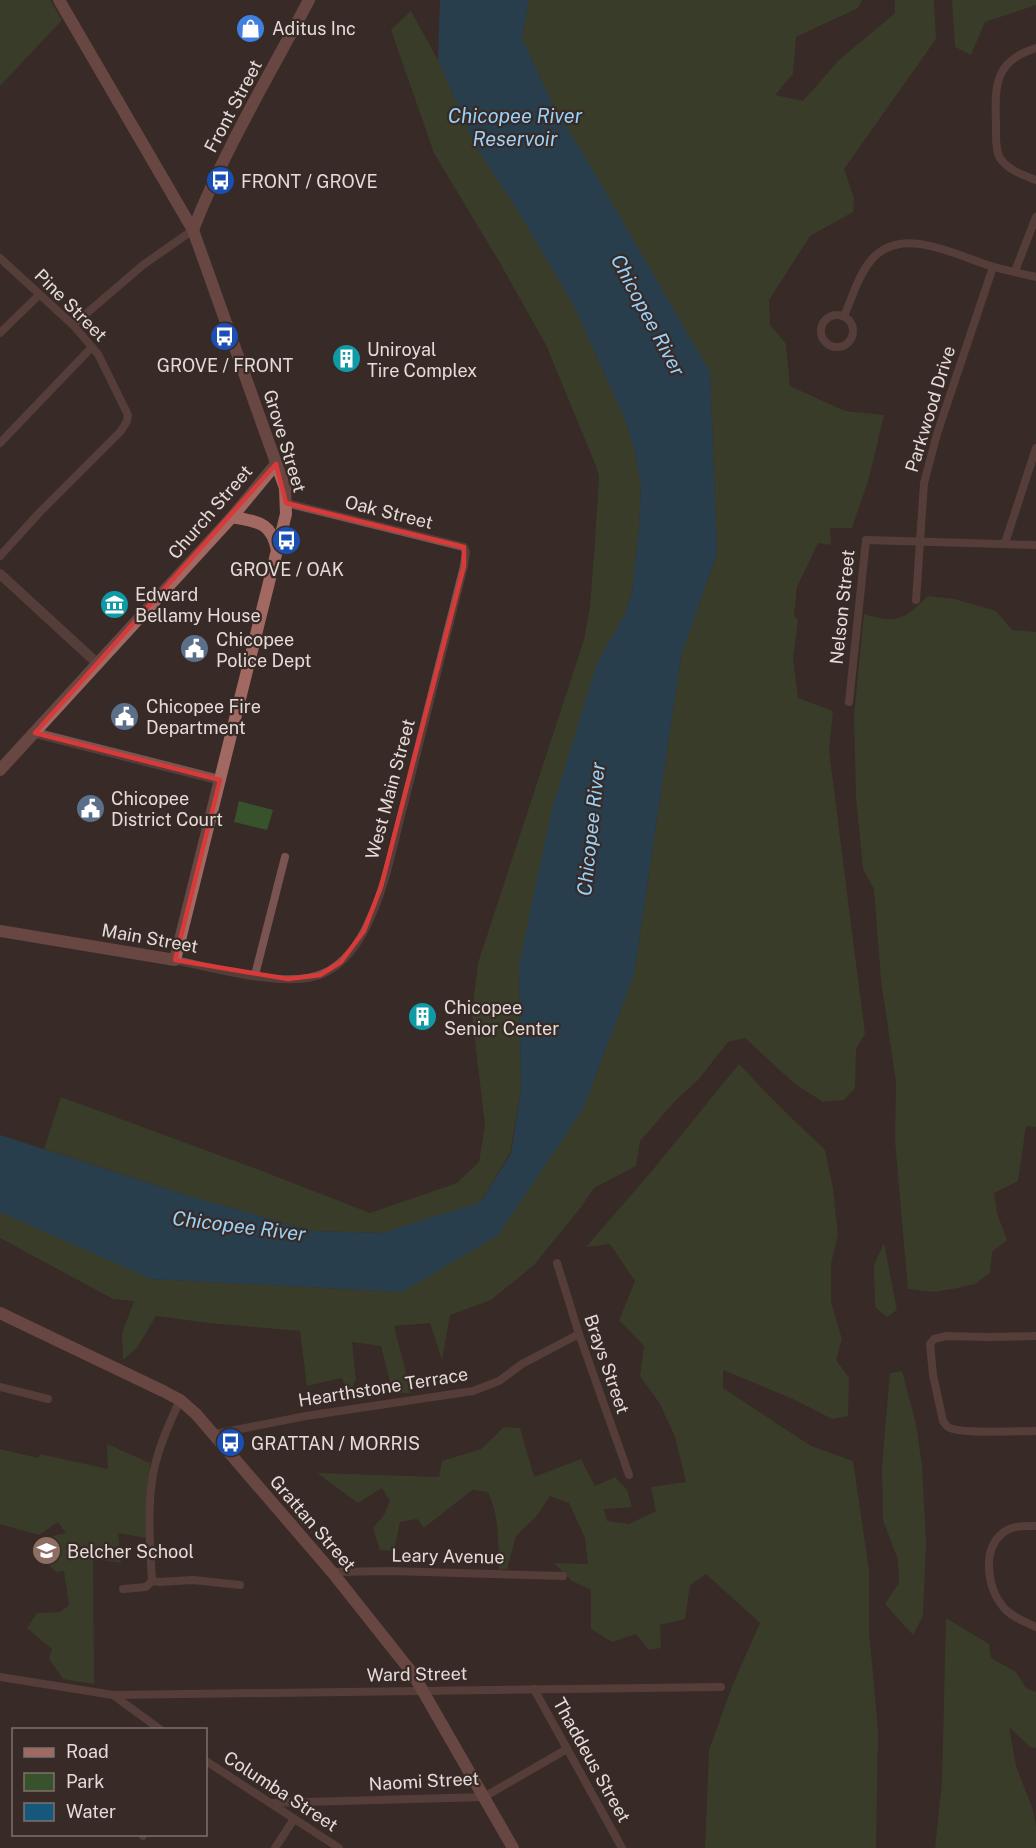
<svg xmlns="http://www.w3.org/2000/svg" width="1036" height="1848" viewBox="0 0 1036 1848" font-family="'Public Sans',sans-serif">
<rect width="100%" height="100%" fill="#382a26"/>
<g fill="#38522b">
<path d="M 0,0 L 50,0 L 62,20 L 0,86 Z"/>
<path d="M 529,0 L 862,0 L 858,8 L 796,37 L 793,74 L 775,95 L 803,101 L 839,60 L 895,13 L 895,0 L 934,0 L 936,39 L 844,169 L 854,198 L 853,212 L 810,236 L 769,300 L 770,325 L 786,344 L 790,386 L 845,411 L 884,415 L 869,478 L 852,528 L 830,528 L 831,545 L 818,543 L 797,587 L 794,616 L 798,620 L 793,659 L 798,698 L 833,711 L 829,751 L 865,1034 L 856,1049 L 855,1088 L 844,1100 L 823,1102 L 795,1084 L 745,1038 L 728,1042 L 698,1080 L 677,1099 L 640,1141 L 636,1166 L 594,1188 L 581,1207 L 534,1265 L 491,1300 L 450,1315 L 442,1360 L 430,1323 L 394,1326 L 411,1393 L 393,1393 L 381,1346 L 352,1342 L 356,1380 L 348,1395 L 342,1378 L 307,1386 L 300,1331 L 209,1323 L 156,1316 L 137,1348 L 123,1360 L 122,1333 L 134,1301 L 113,1299 L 0,1238 L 0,1212 L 151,1279 L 402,1292 L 583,1109 L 634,975 L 681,656 L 717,553 L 710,372 L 588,162 L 553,105 L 522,38 Z"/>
<path d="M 952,0 L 1036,0 L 1036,5 L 985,22 L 971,55 L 955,47 Z"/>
<path d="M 411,11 L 438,60 L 476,147 L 515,206 L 573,304 L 624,417 L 635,451 L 641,486 L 639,528 L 632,592 L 625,614 L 597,663 L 519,964 L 521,1091 L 510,1153 L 481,1202 L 382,1233 L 312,1231 L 189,1196 L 44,1149 L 61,1097 L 257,1169 L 370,1213 L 457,1183 L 479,1162 L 485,1125 L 472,1015 L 478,963 L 584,640 L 590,607 L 595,541 L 599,476 L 596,466 L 546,345 L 500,263 L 434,153 L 391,30 Z"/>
<path d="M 928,596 L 954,599 L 996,611 L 1012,630 L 1036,632 L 1036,1127 L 1026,1126 L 1018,1181 L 994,1193 L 997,1213 L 1007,1240 L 992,1252 L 990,1273 L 975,1284 L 958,1288 L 934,1292 L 908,1289 L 895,1141 L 896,1082 L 881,980 L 874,889 L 863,869 L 856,797 L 854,715 L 864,614 C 897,624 904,620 928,596 Z"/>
<path d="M 239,801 L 273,810 L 267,830 L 234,822 Z"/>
<path d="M 739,1064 L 777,1104 L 825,1150 L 833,1189 L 838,1235 L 831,1264 L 831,1302 L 842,1339 L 836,1360 L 849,1378 L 848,1416 L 832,1419 L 795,1400 L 723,1370 L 723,1388 L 811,1446 L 853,1461 L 869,1570 L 869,1630 L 878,1731 L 876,1848 L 705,1848 L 709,1750 L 733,1684 L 760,1623 L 706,1574 L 690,1585 L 685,1619 L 660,1625 L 661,1648 L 649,1650 L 636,1634 L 612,1642 L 591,1629 L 591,1590 L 572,1581 L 554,1563 L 588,1564 L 585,1538 L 569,1503 L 550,1496 L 536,1517 L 516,1536 L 507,1569 L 499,1570 C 498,1543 500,1517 488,1492 L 472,1490 L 424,1528 L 417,1519 L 400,1522 L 394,1551 L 380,1550 L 373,1528 L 384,1515 L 390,1501 L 382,1488 L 358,1503 L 317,1473 L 439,1477 L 442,1461 L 481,1449 L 504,1427 L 520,1428 L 534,1477 L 581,1459 L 595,1486 L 615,1477 L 627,1490 L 632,1507 L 604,1509 L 607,1521 L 629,1524 L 656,1511 L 651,1487 L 686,1482 L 675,1437 L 660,1404 L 640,1376 L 644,1346 L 619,1320 L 635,1281 L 610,1244 L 586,1247 L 651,1172 Z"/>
<path d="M 884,1243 L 897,1310 L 887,1317 L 875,1307 L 874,1265 Z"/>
<path d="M 902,1371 L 916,1424 L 922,1466 L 926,1541 L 923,1616 L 913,1635 L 885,1604 L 899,1583 L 898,1560 L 883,1520 L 882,1466 L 890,1373 Z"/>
<path d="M 107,1444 L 150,1463 L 146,1538 L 118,1533 L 121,1563 L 93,1559 L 94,1684 L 63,1679 L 49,1659 L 52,1649 L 27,1628 L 37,1613 L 60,1612 L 69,1605 L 64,1571 L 56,1572 L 50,1566 L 42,1538 L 66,1533 L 58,1522 L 39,1535 L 0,1524 L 0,1449 L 38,1458 L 40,1454 L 108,1469 Z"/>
<path d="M 946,1618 L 989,1644 L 991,1658 L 1016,1672 L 1026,1688 L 1036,1692 L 1036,1748 L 1030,1747 L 1009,1727 L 1016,1766 L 1033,1810 L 1036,1826 L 1036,1848 L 935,1848 L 942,1782 Z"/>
</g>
<path fill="#16577c" d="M 440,0 L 529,0 L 522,38 L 553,105 L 588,162 L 710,372 L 717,553 L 681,656 L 634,975 L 583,1109 L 498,1235 L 402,1292 L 151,1279 L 0,1212 L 0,1135 L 189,1196 L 312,1231 L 382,1233 L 481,1202 L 511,1153 L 521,1091 L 519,964 L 552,809 L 597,663 L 625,614 L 632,592 L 639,528 L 641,487 L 635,451 L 624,417 L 573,304 L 515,206 L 476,147 L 438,60 Z"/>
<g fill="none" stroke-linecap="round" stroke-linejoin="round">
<g stroke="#795450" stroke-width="8">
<path d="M 1036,48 C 993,61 995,87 996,126 C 996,135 995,150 1000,158 C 1008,170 1023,175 1036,180"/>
<path d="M 0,258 L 73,325 L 98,354 L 128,415 L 127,421 L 121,431 L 39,513 L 0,556"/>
<path d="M 1015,271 L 1036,217"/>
<circle cx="837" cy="331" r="16"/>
<path d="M 844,316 C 853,296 858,275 873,258 C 904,225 957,256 991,266 C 1006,271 1021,273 1036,277"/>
<path d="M 73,325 L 143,265 L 193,230"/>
<path d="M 0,333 L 39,295"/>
<path d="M 0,443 L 92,347"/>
<path d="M 1005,543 L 1036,448"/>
<path d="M 916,600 L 924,483 L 937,434 L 993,267"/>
<path d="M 849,702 L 866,540 L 1036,545"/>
<path d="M 175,960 C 213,968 286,989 322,974 C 344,965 360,942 369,921 C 386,886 393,845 403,808 C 424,727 444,646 464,566 L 466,552 L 464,547 L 286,503"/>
<path d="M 255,975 L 285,857"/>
<path d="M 557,1263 L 579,1334 L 629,1475"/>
<path d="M 1036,1336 L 988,1337 L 946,1336 L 934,1339 L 930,1344 L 933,1375 L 943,1421 C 946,1425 945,1426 950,1428 C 962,1434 1019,1431 1036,1431"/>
<path d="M 0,1387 L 48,1399"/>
<path d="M 215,1434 L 306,1416 L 473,1391 L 499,1381 L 522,1364 L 579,1334"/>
<path d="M 1036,1526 C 1026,1526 1013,1525 1004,1532 C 981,1549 987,1588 1004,1608 C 1012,1617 1025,1622 1036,1627"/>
<path d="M 332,1572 L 390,1571 L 563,1576"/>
<path d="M 152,1581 C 150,1546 147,1509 153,1474 C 158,1448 169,1424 180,1400"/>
<path d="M 123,1589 L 146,1587 L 152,1581 L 160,1582 L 193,1580 L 240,1585"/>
<path d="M 0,1677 L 113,1695 L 161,1730"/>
<path d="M 534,1689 L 622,1848"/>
<path d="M 113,1695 L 721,1687"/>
<path d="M 206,1761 L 339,1848"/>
<path d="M 270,1803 L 484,1797 L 567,1749"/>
<path d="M 143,1836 L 144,1834"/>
<path d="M 275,1848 L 294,1819"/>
</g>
<g stroke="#795450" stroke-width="10">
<path d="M 0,574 L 98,664"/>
<path d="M 35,733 L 220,780"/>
</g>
<g stroke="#a26963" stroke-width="12">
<path d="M 193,230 C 224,150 269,76 309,0"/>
<path d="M 232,517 C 257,522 271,521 277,550"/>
<path d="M 0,770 L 232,517 L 276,464"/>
<path d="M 0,931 L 175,960 L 286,514 L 285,488 L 193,230 L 59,0"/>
<path d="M 0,1313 L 163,1391 L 180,1400 L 196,1414 L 332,1572 L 413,1674 L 513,1848"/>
</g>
</g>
<path d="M0 0H1036V1848H0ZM 276,464 L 286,503 L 464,547 L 464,566 L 381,887 L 364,931 L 341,962 L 320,975 L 288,979 L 175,960 L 220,780 L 35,733 Z" fill="#382a26" fill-opacity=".55" fill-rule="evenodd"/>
<path fill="none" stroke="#d83a3a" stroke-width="4.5" stroke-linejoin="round" d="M 276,464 L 286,503 L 464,547 L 464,566 L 381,887 L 364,931 L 341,962 L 320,975 L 288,979 L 175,960 L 220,780 L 35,733 Z"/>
<defs>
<symbol id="shop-disc" viewBox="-11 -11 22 22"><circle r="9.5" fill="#3f7fe0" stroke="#382a26"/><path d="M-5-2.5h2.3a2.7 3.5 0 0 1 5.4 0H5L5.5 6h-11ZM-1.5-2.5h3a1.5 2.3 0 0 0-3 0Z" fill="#fff"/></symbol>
<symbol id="bus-disc" viewBox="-11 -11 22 22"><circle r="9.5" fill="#1a4fb4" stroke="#382a26"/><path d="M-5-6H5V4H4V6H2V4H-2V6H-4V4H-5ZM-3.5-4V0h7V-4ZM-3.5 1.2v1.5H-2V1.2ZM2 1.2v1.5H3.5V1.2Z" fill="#fff"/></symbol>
<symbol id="building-disc" viewBox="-11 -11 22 22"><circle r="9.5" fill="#0f9aa8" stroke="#382a26"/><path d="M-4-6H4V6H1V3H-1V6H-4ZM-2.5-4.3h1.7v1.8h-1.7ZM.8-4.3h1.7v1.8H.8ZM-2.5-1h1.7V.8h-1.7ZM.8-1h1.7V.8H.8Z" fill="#fff"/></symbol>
<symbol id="museum-disc" viewBox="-11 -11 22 22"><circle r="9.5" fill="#0f9aa8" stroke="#382a26"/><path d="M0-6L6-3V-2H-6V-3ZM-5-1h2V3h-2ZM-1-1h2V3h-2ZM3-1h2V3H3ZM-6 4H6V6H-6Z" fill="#fff"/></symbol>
<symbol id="civic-disc" viewBox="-11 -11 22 22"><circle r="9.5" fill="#5c6f8a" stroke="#382a26"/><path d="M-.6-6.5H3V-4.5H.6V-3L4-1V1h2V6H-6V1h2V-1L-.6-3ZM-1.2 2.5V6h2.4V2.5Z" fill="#fff"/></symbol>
<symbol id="school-disc" viewBox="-11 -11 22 22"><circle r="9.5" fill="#8d6e63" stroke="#382a26"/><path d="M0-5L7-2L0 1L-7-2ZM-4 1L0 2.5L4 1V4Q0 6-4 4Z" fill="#fff"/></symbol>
</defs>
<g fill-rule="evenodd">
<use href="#shop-disc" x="234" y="12" width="33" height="33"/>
<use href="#bus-disc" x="204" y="164" width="33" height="33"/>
<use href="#bus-disc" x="208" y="320" width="33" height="33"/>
<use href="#building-disc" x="330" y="342" width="33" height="33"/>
<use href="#bus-disc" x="270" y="524" width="33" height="33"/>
<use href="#museum-disc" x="98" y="588" width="33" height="33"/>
<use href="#civic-disc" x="178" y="632" width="33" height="33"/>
<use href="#civic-disc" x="108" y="700" width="33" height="33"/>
<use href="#civic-disc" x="74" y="792" width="33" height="33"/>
<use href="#building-disc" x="406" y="1000" width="33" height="33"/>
<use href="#bus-disc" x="214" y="1426" width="33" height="33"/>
<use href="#school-disc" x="30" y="1534" width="33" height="33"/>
</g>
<g text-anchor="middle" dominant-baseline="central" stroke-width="4.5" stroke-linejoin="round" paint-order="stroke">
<g font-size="18" fill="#e5dcd9" stroke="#382a26" text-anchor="start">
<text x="272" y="28">Aditus Inc</text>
<text x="241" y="181">FRONT / GROVE</text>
<text x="367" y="349">Uniroyal<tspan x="367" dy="21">Tire Complex</tspan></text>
<text x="225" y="365" text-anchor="middle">GROVE / FRONT</text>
<text x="287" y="569" text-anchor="middle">GROVE / OAK</text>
<text x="135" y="594">Edward<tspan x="135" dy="21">Bellamy House</tspan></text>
<text x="216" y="639">Chicopee<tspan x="216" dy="21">Police Dept</tspan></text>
<text x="146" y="706">Chicopee Fire<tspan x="146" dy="21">Department</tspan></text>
<text x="111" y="798">Chicopee<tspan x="111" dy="21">District Court</tspan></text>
<text x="444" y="1007">Chicopee<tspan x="444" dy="21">Senior Center</tspan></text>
<text x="251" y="1443">GRATTAN / MORRIS</text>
<text x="67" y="1551">Belcher School</text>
</g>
<g font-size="18" fill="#e5dcd9" stroke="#382a26">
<text transform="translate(233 106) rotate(-62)">Front Street</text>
<text transform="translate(71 305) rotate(45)">Pine Street</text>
<text transform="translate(930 409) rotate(-73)">Parkwood Drive</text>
<text transform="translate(285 441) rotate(73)">Grove Street</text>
<text transform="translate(210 512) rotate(-49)">Church Street</text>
<text transform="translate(389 512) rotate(14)">Oak Street</text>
<text transform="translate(842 607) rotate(-84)">Nelson Street</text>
<text transform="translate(390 789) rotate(-75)">West Main Street</text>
<text transform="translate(150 938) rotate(10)">Main Street</text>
<text transform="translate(607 1364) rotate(71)">Brays Street</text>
<text transform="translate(383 1387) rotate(-9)">Hearthstone Terrace</text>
<text transform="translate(313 1523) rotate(49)">Grattan Street</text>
<text transform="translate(448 1556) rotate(1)">Leary Avenue</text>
<text transform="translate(417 1674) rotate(-1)">Ward Street</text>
<text transform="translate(592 1760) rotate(61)">Thaddeus Street</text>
<text transform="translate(424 1781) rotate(-3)">Naomi Street</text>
<text transform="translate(281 1791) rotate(33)">Columba Street</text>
</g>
<g font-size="20" font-style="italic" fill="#97d2fc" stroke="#382a26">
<text x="515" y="116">Chicopee River<tspan x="515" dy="23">Reservoir</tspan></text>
<text transform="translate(648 315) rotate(62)">Chicopee River</text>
<text transform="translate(591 829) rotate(-84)">Chicopee River</text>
<text transform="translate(239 1226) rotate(7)">Chicopee River</text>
</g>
</g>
<rect x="12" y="1728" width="195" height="108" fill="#382a26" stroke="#7d716e" stroke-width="1.5"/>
<rect x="24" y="1748" width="30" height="9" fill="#a26963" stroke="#7d716e" stroke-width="1.5"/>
<text x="66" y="1758" font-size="18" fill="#e5dcd9">Road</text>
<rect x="24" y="1773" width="30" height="18" fill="#38522b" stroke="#7d716e" stroke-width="1.5"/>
<text x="66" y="1788" font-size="18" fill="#e5dcd9">Park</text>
<rect x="24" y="1803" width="30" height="18" fill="#16577c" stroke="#7d716e" stroke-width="1.5"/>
<text x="66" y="1818" font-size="18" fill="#e5dcd9">Water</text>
</svg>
